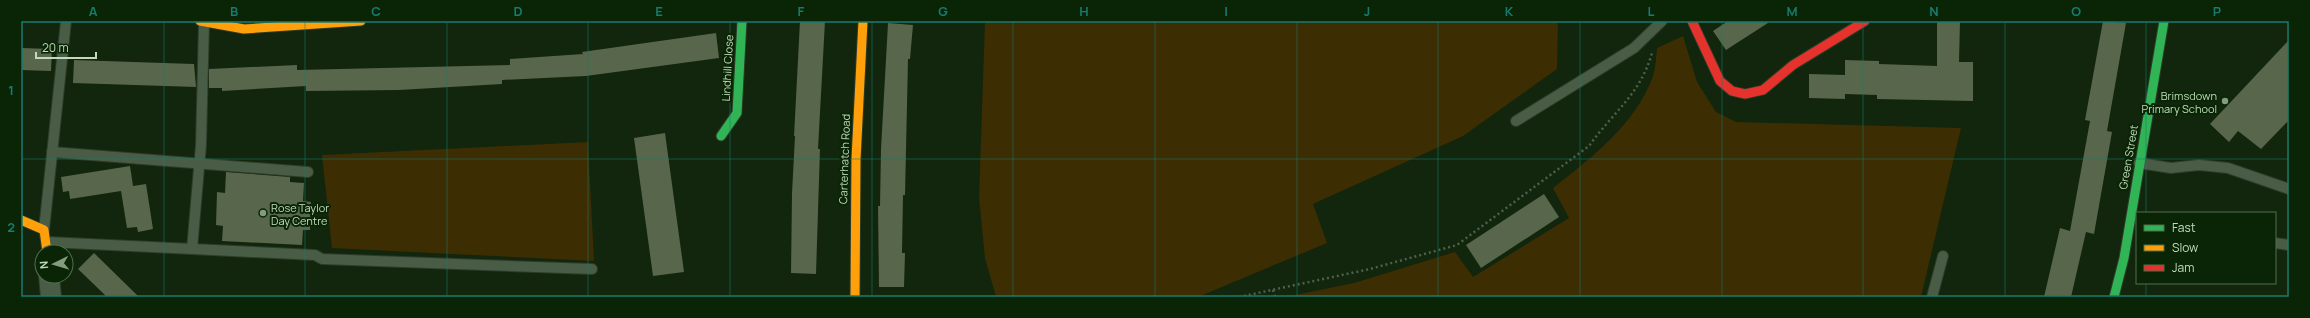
<svg xmlns="http://www.w3.org/2000/svg" width="2310" height="318" viewBox="0 0 2310 318" font-family="Manrope,sans-serif">
<rect width="100%" height="100%" fill="#11260c"/>
<g fill="#3d2d02">
<path d="M 985,21 L 1558,21 L 1557,69 L 1463,136 L 1313,204 L 1327,243 L 1198,297 L 996,297 L 985,258 L 979,198 Z"/>
<path d="M 1683,36 L 1697,82 L 1716,112 L 1736,122 L 1961,128 L 1921,297 L 1285,297 L 1354,283 L 1455,252 L 1473,277 L 1569,218 L 1553,188 C 1591,158 1636,124 1653,76 C 1656,67 1656,57 1657,48 Z"/>
<path d="M 588,142 L 594,261 L 332,248 L 322,155 Z"/>
</g>
<g fill="#58664b">
<path d="M 800,21 L 825,21 L 818,149 L 820,149 L 816,274 L 791,273 L 792,193 L 795,136 L 794,136 Z"/>
<path d="M 1728,21 L 1771,21 L 1726,50 L 1713,31 Z"/>
<path d="M 1937,21 L 1960,21 L 1959,62 L 1973,62 L 1973,101 L 1877,99 L 1877,95 L 1845,94 L 1845,99 L 1809,98 L 1809,74 L 1845,75 L 1845,60 L 1879,61 L 1879,64 L 1937,66 Z"/>
<path d="M 2103,21 L 2126,23 L 2107,131 L 2112,132 L 2094,234 L 2086,232 L 2071,297 L 2044,297 L 2060,228 L 2070,231 L 2090,121 L 2085,120 Z"/>
<path d="M 888,23 L 913,25 L 910,59 L 908,59 L 905,195 L 903,195 L 902,253 L 905,253 L 904,287 L 879,287 L 878,206 L 880,206 L 881,149 Z"/>
<path d="M 716,33 L 719,58 L 586,76 L 502,80 L 502,84 L 399,90 L 306,91 L 306,86 L 222,91 L 222,88 L 209,88 L 209,69 L 297,65 L 297,70 L 510,65 L 510,59 L 583,54 L 582,52 Z"/>
<path d="M 2289,40 L 2289,120 L 2261,149 L 2238,131 L 2229,142 L 2210,124 Z"/>
<path d="M 21,48 L 52,49 L 51,71 L 21,70 Z"/>
<path d="M 74,60 L 194,64 L 196,87 L 73,83 Z"/>
<path d="M 665,133 L 684,272 L 653,276 L 634,138 Z"/>
<path d="M 130,166 L 133,186 L 146,184 L 153,229 L 138,232 L 137,227 L 127,228 L 121,191 L 70,199 L 69,191 L 63,192 L 61,177 Z"/>
<path d="M 226,172 L 290,177 L 290,182 L 304,183 L 303,201 L 311,202 L 310,230 L 303,230 L 302,245 L 222,241 L 223,226 L 216,225 L 217,192 L 225,193 Z"/>
<path d="M 1544,194 L 1559,217 L 1481,268 L 1466,245 Z"/>
<path d="M 94,253 L 139,297 L 107,297 L 78,269 Z"/>
</g>
<g fill="none" stroke-linecap="round" stroke-linejoin="round">
<defs>
<g id="lane">
<path d="M 1516,121 L 1634,48 L 1662,21"/>
<path d="M 52,152 L 308,172"/>
<path d="M 2139,163 L 2171,168 L 2199,165 L 2228,168 L 2289,189"/>
<path d="M 44,230 L 66,21"/>
<path d="M 48,242 L 315,255 L 322,259 L 592,269"/>
<path d="M 2275,243 L 2289,245"/>
<path d="M 192,249 L 201,145 L 204,22"/>
<path d="M 1932,297 L 1943,256"/>
</g>
<path id="street" d="M 49,276 L 51,297"/>
<g id="fast">
<path d="M 721,136 L 737,113 L 742,21"/>
<path d="M 2114,297 L 2124,258 L 2164,21"/>
</g>
<g id="slow">
<path d="M 200,21 L 244,29 L 361,21"/>
<path d="M 21,220 L 44,230 L 47,252"/>
<path d="M 855,297 L 856,159 L 863,21"/>
</g>
<path id="jam" d="M 1692,21 L 1720,81 L 1732,91 L 1745,94 L 1763,90 L 1793,65 L 1865,21"/>
</defs>
<use href="#lane" stroke="#2c3c29" stroke-width="12"/>
<use href="#street" stroke="#2c3c29" stroke-width="22"/>
<use href="#fast" stroke="#2c3c29" stroke-width="11"/>
<use href="#slow" stroke="#2c3c29" stroke-width="11"/>
<use href="#jam" stroke="#2c3c29" stroke-width="11"/>
<g stroke="#4f604c" stroke-width="2.5" stroke-dasharray="2 3" stroke-linecap="butt">
<path d="M 1273,290 L 1275,297"/>
<path d="M 1239,297 L 1370,269 L 1457,245 L 1589,146 C 1613,112 1640,95 1652,53"/>
</g>
<use href="#lane" stroke="#495c45" stroke-width="10"/>
<use href="#street" stroke="#495c45" stroke-width="20"/>
<use href="#fast" stroke="#30b455" stroke-width="9"/>
<use href="#slow" stroke="#ff9f0a" stroke-width="9"/>
<use href="#jam" stroke="#e5322d" stroke-width="9"/>
</g>
<path fill="none" stroke="#187b72" stroke-width="1" stroke-opacity="0.55" d="M 164,21 L 164,297M 305,21 L 305,297M 447,21 L 447,297M 588,21 L 588,297M 730,21 L 730,297M 872,21 L 872,297M 1013,21 L 1013,297M 1155,21 L 1155,297M 1297,21 L 1297,297M 1438,21 L 1438,297M 1580,21 L 1580,297M 1722,21 L 1722,297M 1863,21 L 1863,297M 2005,21 L 2005,297M 2146,21 L 2146,213M 21,159 L 2289,159M 2146,283 L 2146,297"/>
<g fill="#829c7c" stroke="#0a2505" stroke-width="1.5">
<circle cx="2225" cy="101" r="4"/>
<circle cx="263" cy="213" r="4"/>
</g>
<g text-anchor="middle" dominant-baseline="central" stroke-width="4" stroke-linejoin="round" paint-order="stroke">
<g font-size="11" fill="#bfdbb9" stroke="#0a2505">
<text transform="translate(727 68) rotate(-87)">Lindhill Close</text>
<text transform="translate(2128 157) rotate(-80)">Green Street</text>
<text transform="translate(844 159) rotate(-88)">Carterhatch Road</text>
</g>
<g font-size="11" fill="#bfdbb9" stroke="#0a2505" text-anchor="end">
<text x="2217" y="95">Brimsdown<tspan x="2217" dy="13">Primary School</tspan></text>
<text x="271" y="207" text-anchor="start">Rose Taylor<tspan x="271" dy="13">Day Centre</tspan></text>
</g>
</g>
<rect width="2310" height="318" fill="none" stroke="#0a2505" stroke-width="44"/>
<rect x="2136" y="212" width="140" height="72" fill="#0a2505" stroke="#526e4d"/>
<rect x="2144" y="225" width="20" height="6" fill="#30b455" stroke="#526e4d"/>
<text x="2172" y="232" font-size="12" fill="#bfdbb9">Fast</text>
<rect x="2144" y="245" width="20" height="6" fill="#ff9f0a" stroke="#526e4d"/>
<text x="2172" y="252" font-size="12" fill="#bfdbb9">Slow</text>
<rect x="2144" y="265" width="20" height="6" fill="#e5322d" stroke="#526e4d"/>
<text x="2172" y="272" font-size="12" fill="#bfdbb9">Jam</text>
<g transform="translate(54 264) rotate(265)"><circle r="19" fill="#0a2505" stroke="#526e4d"/>
<path d="M0-3L7 15L0 10L-7 15Z" fill="#829c7c"/>
<text y="-6" font-size="11" font-weight="bold" text-anchor="middle" fill="#bfdbb9">N</text>
</g>
<path d="M36 52v6h60v-6" fill="none" stroke="#bfdbb9" stroke-width="2"/>
<text x="42" y="52" font-size="12" fill="#bfdbb9" stroke="#0a2505" stroke-width="3" paint-order="stroke">20 m</text>
<rect x="22" y="22" width="2266" height="274" fill="none" stroke="#187b72" stroke-width="1.5"/>
<g font-size="13" text-anchor="middle" font-weight="bold" fill="#187b72">
<text x="93" y="16">A</text>
<text x="234" y="16">B</text>
<text x="376" y="16">C</text>
<text x="518" y="16">D</text>
<text x="659" y="16">E</text>
<text x="801" y="16">F</text>
<text x="943" y="16">G</text>
<text x="1084" y="16">H</text>
<text x="1226" y="16">I</text>
<text x="1367" y="16">J</text>
<text x="1509" y="16">K</text>
<text x="1651" y="16">L</text>
<text x="1792" y="16">M</text>
<text x="1934" y="16">N</text>
<text x="2076" y="16">O</text>
<text x="2217" y="16">P</text>
<text x="11" y="95">1</text>
<text x="11" y="232">2</text>
</g>
</svg>
